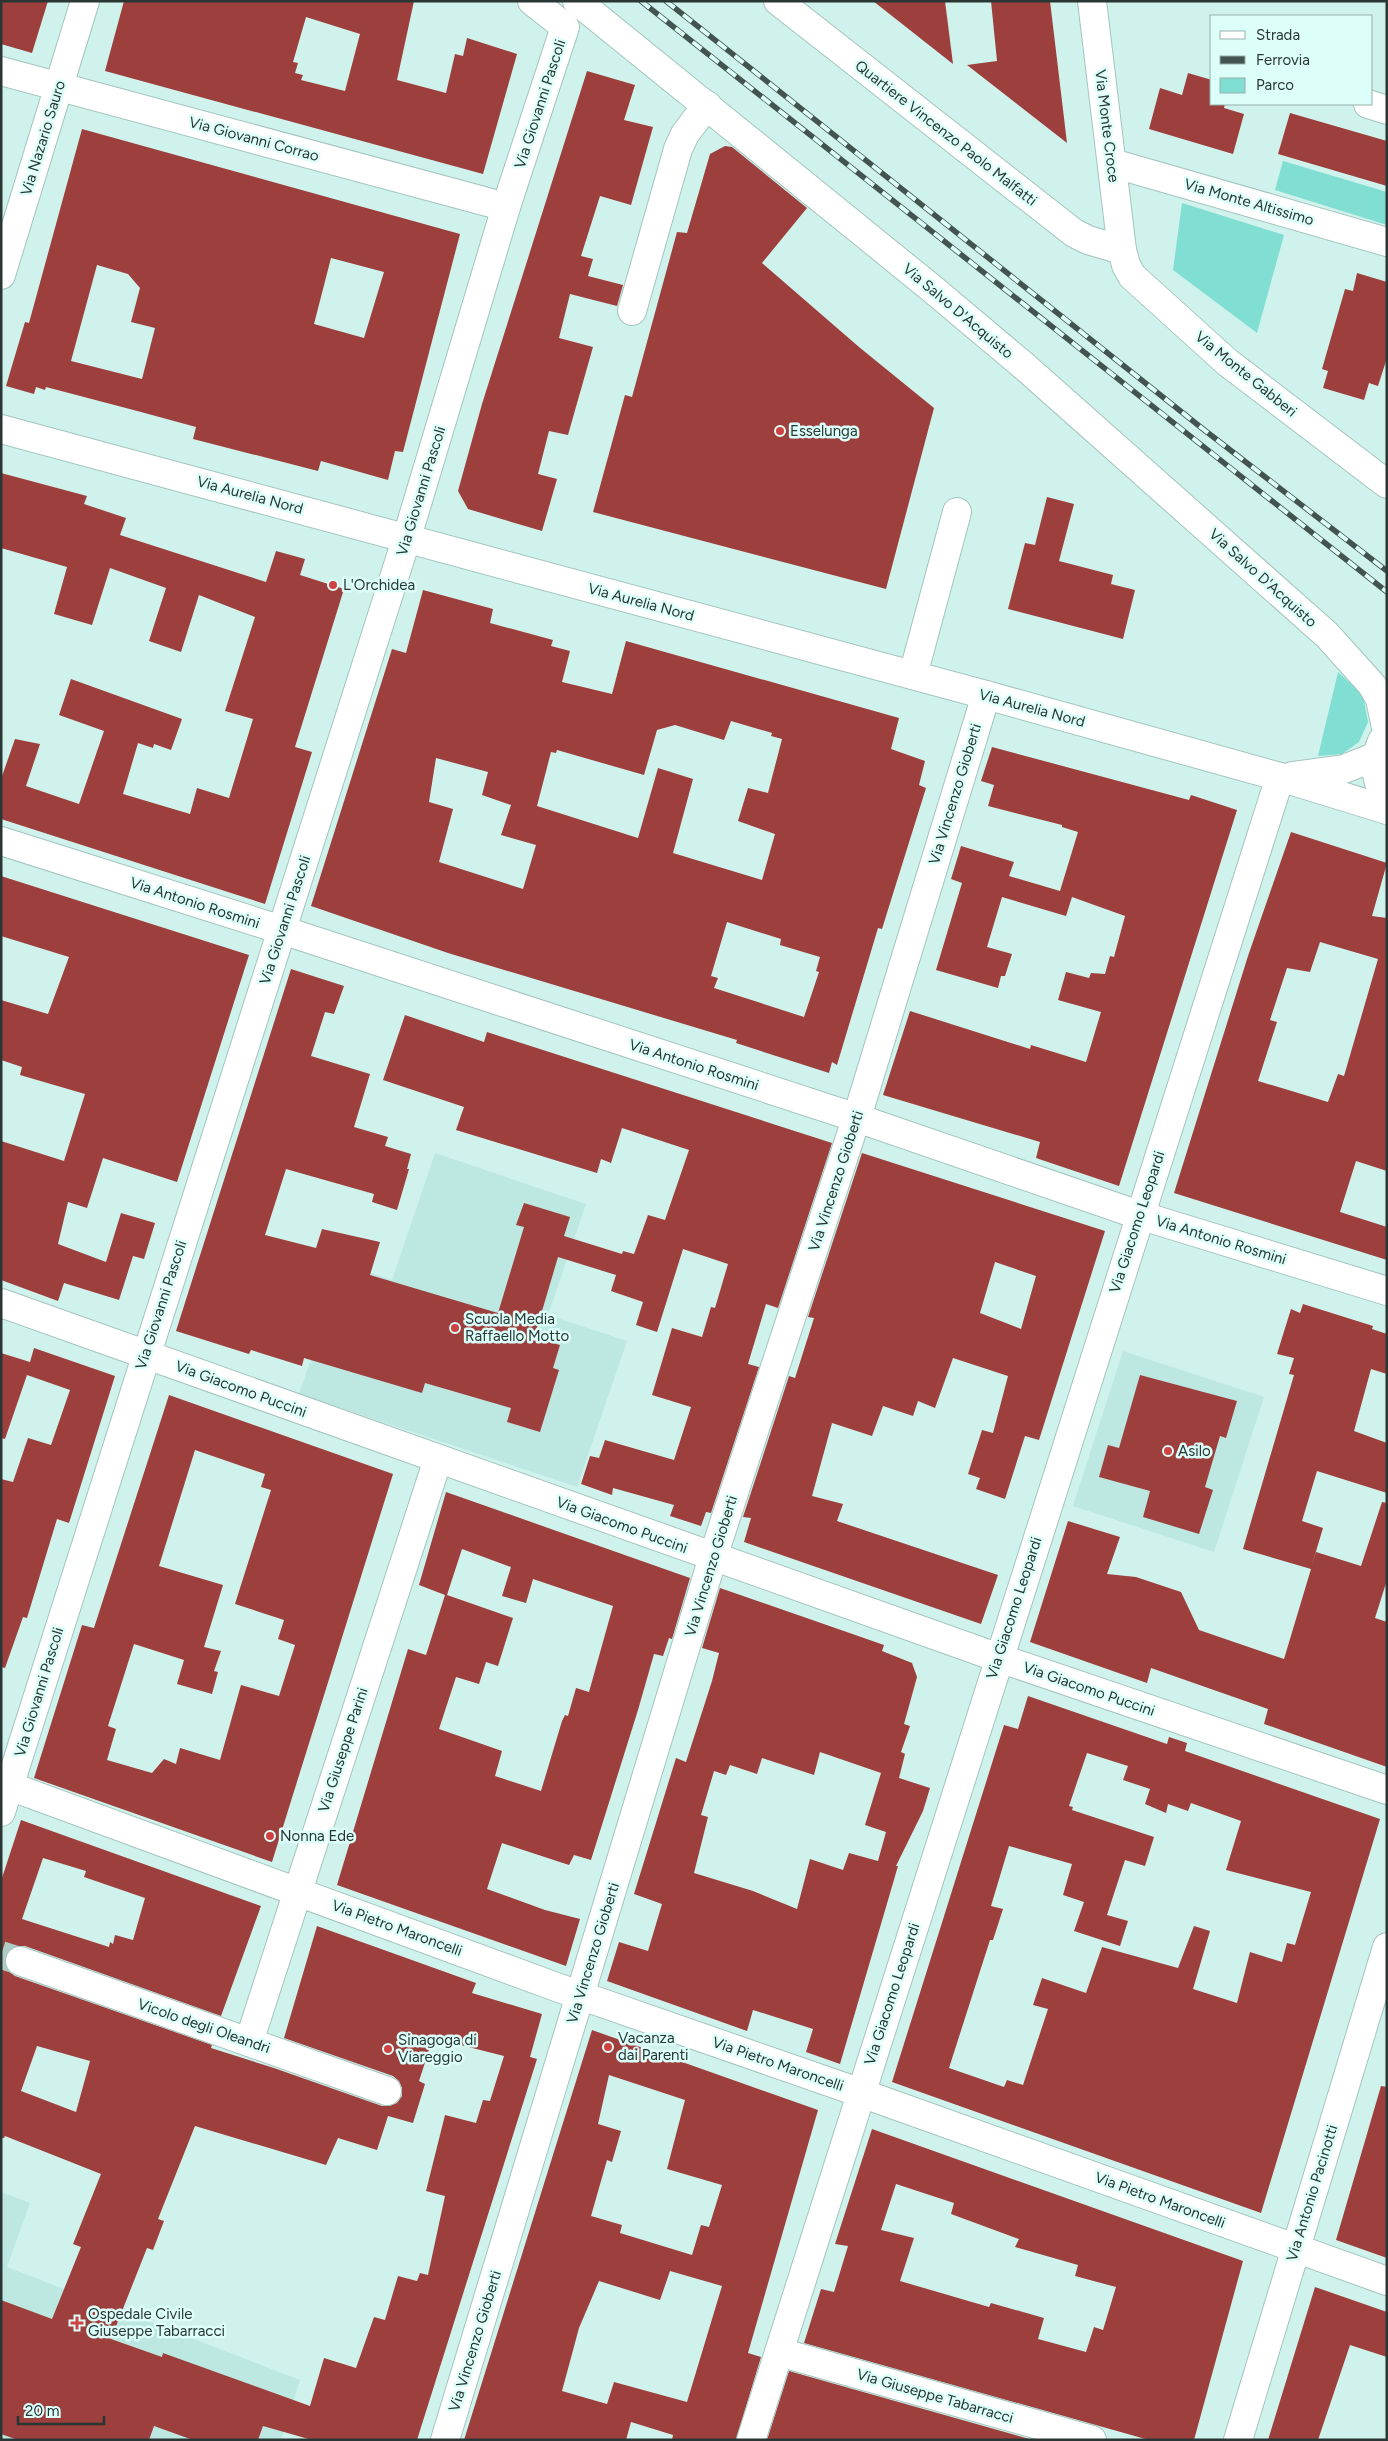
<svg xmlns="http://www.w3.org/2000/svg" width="1388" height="2441" viewBox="0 0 1388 2441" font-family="Figtree,sans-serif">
<rect width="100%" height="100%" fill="#d0f2ec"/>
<g fill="#bde7e1">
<path d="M 435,1153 L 586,1204 L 548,1315 L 627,1341 L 577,1487 L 299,1394 L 343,1264 L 392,1280 Z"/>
<path d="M 1123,1351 L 1264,1397 L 1214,1552 L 1073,1506 Z"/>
<path d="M 1,2192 L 30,2203 L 7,2267 L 300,2380 L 281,2440 L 1,2440 Z"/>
</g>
<g fill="#81ded3">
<path d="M 1283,161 L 1387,192 L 1387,225 L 1275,190 Z"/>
<path d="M 1182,203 L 1284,235 L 1257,333 L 1173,270 Z"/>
<path d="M 1338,672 L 1363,695 L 1368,722 L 1359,742 L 1342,754 L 1318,756 Z"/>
</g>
<g fill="#9d403d" fill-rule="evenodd">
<path d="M 1,1 L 48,1 L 32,53 L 1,44 Z"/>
<path d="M 124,1 L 414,1 L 397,80 L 446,93 L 455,54 L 463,56 L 467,38 L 517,54 L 483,174 L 105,71 ZM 306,17 L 360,34 L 345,91 L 301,80 L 303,75 L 295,73 L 298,63 L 293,62 Z"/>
<path d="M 873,1 L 945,1 L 953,64 Z"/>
<path d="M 991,1 L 1050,1 L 1067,143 L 967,65 L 997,61 Z"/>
<path d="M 587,71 L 635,85 L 624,120 L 653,127 L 631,205 L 600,196 L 581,256 L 593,259 L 588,276 L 623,285 L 617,306 L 570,294 L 559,338 L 593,347 L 568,435 L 549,431 L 538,474 L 557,479 L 542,531 L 468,509 L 458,491 L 482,404 Z"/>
<path d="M 1188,73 L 1212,80 L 1212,104 L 1225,104 L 1224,108 L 1244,114 L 1233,154 L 1149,129 L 1160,88 L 1182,95 Z"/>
<path d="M 1290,113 L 1387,141 L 1387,186 L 1278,154 Z"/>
<path d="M 82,129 L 460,234 L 403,452 L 395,451 L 388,480 L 321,461 L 318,471 L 193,439 L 196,427 L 141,412 L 46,387 L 45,390 L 36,387 L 34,394 L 6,386 L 25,322 L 29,323 ZM 331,258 L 384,272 L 364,338 L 314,324 ZM 97,265 L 128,274 L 140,288 L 131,322 L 155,328 L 142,379 L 71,361 Z"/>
<path d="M 725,146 L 732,147 L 807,208 L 762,263 L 859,347 L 934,408 L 886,589 L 593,512 L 625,395 L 632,397 L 677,232 L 687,233 L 710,154 Z"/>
<path d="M 1357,273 L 1387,282 L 1387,358 L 1378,386 L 1369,383 L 1364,400 L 1323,388 L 1328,371 L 1322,369 L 1345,289 L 1353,291 Z"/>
<path d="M 1,473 L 87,496 L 84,504 L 126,518 L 120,535 L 266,582 L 276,551 L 305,559 L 300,575 L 344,589 L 295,747 L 312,752 L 265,904 L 1,819 L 1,779 L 15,739 L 40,744 L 26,786 L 79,804 L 104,731 L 59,715 L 71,679 L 182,719 L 171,750 L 154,744 L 153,748 L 138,743 L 123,794 L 190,814 L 197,788 L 229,798 L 253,719 L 225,711 L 255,617 L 199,595 L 181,652 L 149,641 L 166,588 L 110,568 L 92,625 L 54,614 L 67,567 L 1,548 Z"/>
<path d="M 1047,497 L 1074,504 L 1059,561 L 1113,575 L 1111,584 L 1135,590 L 1123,639 L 1008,609 L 1025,543 L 1035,545 Z"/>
<path d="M 423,590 L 493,609 L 490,623 L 553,640 L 551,646 L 570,651 L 562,682 L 612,694 L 626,641 L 899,718 L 891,749 L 925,761 L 919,785 L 926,788 L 882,929 L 878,928 L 837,1065 L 832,1062 L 829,1073 L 736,1043 L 737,1040 L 448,953 L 311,906 L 392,649 L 406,653 ZM 731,721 L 772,733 L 771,736 L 782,739 L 768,793 L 748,788 L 738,821 L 775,834 L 762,880 L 673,853 L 693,779 L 658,768 L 638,838 L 537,806 L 551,752 L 556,753 L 557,750 L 644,775 L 657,730 L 675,725 L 724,740 ZM 436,758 L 488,772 L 482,795 L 511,805 L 501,835 L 536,845 L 523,889 L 439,862 L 453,809 L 429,802 ZM 727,922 L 781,939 L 780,945 L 820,957 L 816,971 L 819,972 L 804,1017 L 714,988 L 718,978 L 711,976 Z"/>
<path d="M 992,747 L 1189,800 L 1191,795 L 1237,810 L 1119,1186 L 1036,1158 L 1040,1142 L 883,1095 L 910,1011 L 1030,1049 L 1031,1045 L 1086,1062 L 1101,1012 L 1058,1000 L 1066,972 L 1089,978 L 1091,973 L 1105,974 L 1110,956 L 1114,957 L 1125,916 L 1072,897 L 1066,916 L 1002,897 L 987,947 L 1012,954 L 1005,976 L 1001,976 L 998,988 L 936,970 L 962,883 L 951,879 L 961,846 L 1014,862 L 1009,876 L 1060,891 L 1078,832 L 1062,827 L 1062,825 L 988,806 L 994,785 L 981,781 Z"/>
<path d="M 1291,832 L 1387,863 L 1372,916 L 1387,918 L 1387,1171 L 1356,1161 L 1340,1212 L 1387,1227 L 1387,1260 L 1174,1193 L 1248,956 ZM 1320,942 L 1378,959 L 1344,1076 L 1338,1074 L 1328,1102 L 1258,1081 L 1277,1022 L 1270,1020 L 1287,968 L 1310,972 Z"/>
<path d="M 1,876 L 249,955 L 177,1182 L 103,1158 L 87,1208 L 68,1202 L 58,1244 L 106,1262 L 121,1213 L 155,1223 L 144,1259 L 133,1256 L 119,1300 L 64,1283 L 58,1301 L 1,1280 L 1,1141 L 64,1161 L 85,1094 L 20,1075 L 22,1067 L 1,1060 L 1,1000 L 48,1014 L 69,957 L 1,936 Z"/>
<path d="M 291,969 L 344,986 L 334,1014 L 325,1012 L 311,1056 L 370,1074 L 354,1127 L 388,1137 L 385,1146 L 411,1154 L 407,1169 L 409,1169 L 397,1210 L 372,1202 L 374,1194 L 286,1169 L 265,1235 L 316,1248 L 322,1229 L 380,1242 L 370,1275 L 498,1313 L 524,1227 L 516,1225 L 524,1203 L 570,1217 L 564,1236 L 622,1254 L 623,1251 L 634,1254 L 648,1215 L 665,1220 L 689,1150 L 622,1128 L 611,1163 L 601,1159 L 597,1173 L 456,1130 L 464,1107 L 383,1080 L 405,1015 L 484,1042 L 487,1032 L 832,1143 L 778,1308 L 766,1304 L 748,1364 L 759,1367 L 711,1513 L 706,1512 L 701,1526 L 670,1516 L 674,1505 L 613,1488 L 612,1495 L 581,1484 L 590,1456 L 599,1458 L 605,1440 L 674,1460 L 691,1407 L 652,1395 L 672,1328 L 702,1337 L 711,1307 L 715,1308 L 728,1264 L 683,1249 L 657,1332 L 636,1325 L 643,1302 L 611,1291 L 616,1275 L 558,1257 L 534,1338 L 560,1345 L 553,1368 L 559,1370 L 540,1432 L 507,1422 L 511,1408 L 425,1383 L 422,1393 L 304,1358 L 302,1366 L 251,1350 L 249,1354 L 176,1331 Z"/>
<path d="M 862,1153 L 1105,1231 L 1039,1440 L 1025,1436 L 1005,1499 L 976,1489 L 980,1478 L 968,1474 L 982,1430 L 993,1433 L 1008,1376 L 953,1358 L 935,1408 L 918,1401 L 913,1416 L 883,1406 L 872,1436 L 832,1423 L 812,1496 L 843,1504 L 837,1521 L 998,1575 L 981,1624 L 744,1542 L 751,1518 L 743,1517 L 789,1376 L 795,1378 L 814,1318 L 808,1317 ZM 995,1262 L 1036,1276 L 1021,1329 L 980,1313 Z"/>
<path d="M 1303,1304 L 1373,1326 L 1372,1329 L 1387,1334 L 1387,1374 L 1371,1369 L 1354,1431 L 1387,1443 L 1387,1493 L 1317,1471 L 1302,1521 L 1323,1528 L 1311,1568 L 1316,1552 L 1361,1566 L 1382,1502 L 1387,1503 L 1387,1580 L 1375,1618 L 1387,1622 L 1387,1767 L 1264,1724 L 1268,1709 L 1151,1668 L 1147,1683 L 1030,1642 L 1068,1521 L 1120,1537 L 1107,1574 L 1136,1577 L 1181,1592 L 1199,1630 L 1284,1659 L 1311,1569 L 1243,1549 L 1294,1375 L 1289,1374 L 1294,1358 L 1277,1354 L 1291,1309 L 1300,1313 Z"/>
<path d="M 34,1348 L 115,1376 L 69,1523 L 57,1519 L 27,1618 L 23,1617 L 5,1668 L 1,1667 L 1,1479 L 13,1482 L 28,1438 L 51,1445 L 70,1390 L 27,1375 L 5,1439 L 1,1438 L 1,1353 L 30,1362 Z"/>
<path d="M 1140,1375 L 1237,1401 L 1226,1438 L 1220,1436 L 1205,1487 L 1213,1490 L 1199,1534 L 1143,1517 L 1150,1491 L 1099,1477 L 1108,1445 L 1119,1448 Z"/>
<path d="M 169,1395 L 393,1474 L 272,1862 L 34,1778 L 82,1625 L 94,1628 ZM 195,1450 L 265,1474 L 261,1487 L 271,1490 L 235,1604 L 284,1620 L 278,1639 L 295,1645 L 279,1696 L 241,1685 L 220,1760 L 180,1748 L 176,1764 L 164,1759 L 152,1773 L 107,1760 L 116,1729 L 108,1726 L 134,1644 L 184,1660 L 177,1684 L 212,1694 L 218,1672 L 214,1671 L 221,1651 L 204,1647 L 223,1585 L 159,1566 Z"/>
<path d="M 446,1492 L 690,1578 L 672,1639 L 669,1638 L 663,1656 L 654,1654 L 638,1710 L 591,1860 L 574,1855 L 569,1865 L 502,1843 L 487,1889 L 545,1910 L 580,1919 L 566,1966 L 337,1885 L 408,1649 L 426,1655 L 445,1595 L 419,1585 ZM 462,1549 L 511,1567 L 502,1596 L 526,1603 L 533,1579 L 613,1606 L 589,1692 L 576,1688 L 568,1716 L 565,1715 L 562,1721 L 541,1791 L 495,1776 L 502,1751 L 439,1729 L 456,1677 L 479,1684 L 486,1662 L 498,1666 L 513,1618 L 447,1595 Z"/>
<path d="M 720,1588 L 884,1645 L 882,1651 L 912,1663 L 917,1677 L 904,1724 L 910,1726 L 901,1752 L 905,1754 L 899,1778 L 930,1788 L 923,1811 L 896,1866 L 898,1866 L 840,2064 L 806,2052 L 813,2029 L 753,2010 L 747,2031 L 607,1981 L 619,1942 L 648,1951 L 662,1904 L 634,1894 L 676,1758 L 686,1762 L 712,1681 L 719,1653 L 702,1648 ZM 820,1752 L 881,1773 L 865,1825 L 886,1832 L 878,1861 L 849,1853 L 843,1870 L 810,1859 L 797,1909 L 753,1891 L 694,1873 L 708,1817 L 701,1815 L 714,1771 L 726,1775 L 730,1765 L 757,1774 L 762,1758 L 814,1775 Z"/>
<path d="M 1028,1696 L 1167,1744 L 1169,1737 L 1187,1743 L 1185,1751 L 1380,1819 L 1261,2213 L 892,2082 L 1004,1725 L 1018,1729 ZM 1087,1753 L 1128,1766 L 1123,1780 L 1150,1789 L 1145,1804 L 1166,1813 L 1168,1804 L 1188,1811 L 1191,1803 L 1241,1821 L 1226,1870 L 1311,1892 L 1295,1945 L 1287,1943 L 1282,1962 L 1250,1952 L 1237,2003 L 1193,1989 L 1210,1931 L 1194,1926 L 1178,1968 L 1102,1947 L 1086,1993 L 1042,1978 L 1033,2005 L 1048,2009 L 1023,2085 L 1007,2080 L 1004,2087 L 949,2068 L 990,1940 L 993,1940 L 1003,1909 L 991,1906 L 1009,1846 L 1072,1864 L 1063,1895 L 1084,1902 L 1074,1931 L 1120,1946 L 1128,1921 L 1107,1915 L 1125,1860 L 1145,1866 L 1154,1837 L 1072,1810 L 1073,1807 L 1069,1806 Z"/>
<path d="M 21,1820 L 261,1906 L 221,2016 L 25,1946 L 17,1946 L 10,1949 L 5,1956 L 5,1964 L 8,1971 L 15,1976 L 212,2045 L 211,2048 L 274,2068 L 382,2106 L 389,2106 L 397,2103 L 402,2096 L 402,2088 L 399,2081 L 393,2076 L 284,2038 L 317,1926 L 476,1983 L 472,1993 L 542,2014 L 530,2057 L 537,2059 L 417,2440 L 312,2440 L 263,2426 L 258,2440 L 193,2440 L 154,2426 L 149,2440 L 18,2440 L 1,2434 L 1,2300 L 52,2319 L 81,2247 L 73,2244 L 101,2174 L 5,2136 L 4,2138 L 1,2138 L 1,1881 ZM 43,1858 L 86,1871 L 84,1877 L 145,1898 L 133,1940 L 115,1935 L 113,1944 L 110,1942 L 109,1947 L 22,1919 ZM 433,2038 L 504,2056 L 490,2101 L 483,2100 L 476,2123 L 445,2115 L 426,2191 L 445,2196 L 428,2275 L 420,2273 L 417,2281 L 398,2276 L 385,2320 L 374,2317 L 356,2368 L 324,2358 L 310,2406 L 163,2353 L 162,2357 L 111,2339 L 147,2248 L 153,2250 L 164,2221 L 158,2219 L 195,2126 L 326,2165 L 338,2138 L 377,2150 L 388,2116 L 413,2123 L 425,2084 L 419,2081 ZM 37,2046 L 90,2061 L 76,2112 L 21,2091 Z"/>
<path d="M 592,2030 L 818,2110 L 748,2353 L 761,2357 L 736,2440 L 672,2440 L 673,2435 L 631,2422 L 626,2440 L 464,2440 ZM 609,2075 L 685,2100 L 667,2169 L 722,2185 L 709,2227 L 701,2225 L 692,2255 L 620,2233 L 622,2225 L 591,2216 L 607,2160 L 612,2162 L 621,2131 L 598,2124 ZM 670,2271 L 722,2286 L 687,2402 L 614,2382 L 607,2404 L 562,2391 L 579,2328 L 599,2281 L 660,2300 Z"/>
<path d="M 1381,2086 L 1387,2087 L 1387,2258 L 1336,2240 Z"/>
<path d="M 872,2129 L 1243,2261 L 1194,2440 L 1149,2440 L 804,2343 L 821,2289 L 834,2292 L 848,2246 L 835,2244 ZM 896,2184 L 954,2203 L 951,2214 L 1019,2239 L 1015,2247 L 1078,2265 L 1075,2276 L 1116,2287 L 1103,2330 L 1094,2327 L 1086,2352 L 1038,2339 L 1044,2318 L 991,2303 L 989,2307 L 900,2281 L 914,2238 L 881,2230 Z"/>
<path d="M 1315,2287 L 1387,2312 L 1387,2357 L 1350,2345 L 1318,2440 L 1268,2440 Z"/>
<path d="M 789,2371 L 1033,2440 L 767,2440 Z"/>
</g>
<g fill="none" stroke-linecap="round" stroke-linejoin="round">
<path stroke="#afccc7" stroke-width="28" stroke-dasharray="28 14" stroke-linecap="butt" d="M 1,1955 L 20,1961"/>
<defs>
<g id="minor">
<path d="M 577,1 L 930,287 L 1024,366 L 1327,635 L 1372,685 L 1380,699 L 1387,732"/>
<path d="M 778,1 L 1074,233 L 1088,240 L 1122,250"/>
<path d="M 1092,1 L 1122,250 L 1126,265 L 1132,276 L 1227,362 L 1387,484"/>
<path d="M 1,71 L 506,207"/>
<path d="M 1368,104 L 1387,110"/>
<path d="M 1112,163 L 1387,242"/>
<path d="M 1,275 L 85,1"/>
<path d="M 632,311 L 678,149 L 685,134 L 707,105"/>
<path d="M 1,429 L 986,695 L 1280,777 L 1387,810"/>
<path d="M 913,675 L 957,512"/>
<path d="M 1382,741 C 1373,762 1375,781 1387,800"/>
<path d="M 1292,776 L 1344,769 L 1377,756"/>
<path d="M 1,841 L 282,930 L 857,1118 L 1139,1215 L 1387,1291"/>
<path d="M 1,1303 L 999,1658 L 1387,1790"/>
<path d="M 1,1783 L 559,1988 L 861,2093 L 1387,2281"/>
<path d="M 1,1812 L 407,537 L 506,207 L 565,27 L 532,1"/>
<path d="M 20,1961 L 387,2091"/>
<path d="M 249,2042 L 438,1459"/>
<path d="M 779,2352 L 1092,2440"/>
<path d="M 445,2440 L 713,1557 L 861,1104 L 986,695"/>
<path d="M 751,2440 L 1280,777"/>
<path d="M 1238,2440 L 1387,1947"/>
</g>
</defs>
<use href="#minor" stroke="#a3c4bf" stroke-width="30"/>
<use href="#minor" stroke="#fff" stroke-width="28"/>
<defs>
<g id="rail">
<path d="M 641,1 L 1387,592"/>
<path d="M 666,1 L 1203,429 L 1387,571"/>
</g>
</defs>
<use href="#rail" stroke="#435350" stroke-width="5.5"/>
<use href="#rail" stroke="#ddfffa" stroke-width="4" stroke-dasharray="11" stroke-linecap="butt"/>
</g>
<g fill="#d04142" stroke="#ddfffa" stroke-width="2">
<circle cx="780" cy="431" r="5"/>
<circle cx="333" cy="585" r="5"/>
<circle cx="455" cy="1328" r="5"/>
<circle cx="1168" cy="1451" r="5"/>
<circle cx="270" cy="1836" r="5"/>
<circle cx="608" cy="2047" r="5"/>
<circle cx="388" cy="2049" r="5"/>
<path d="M74.5 2315.5h5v5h5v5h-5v5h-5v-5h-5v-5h5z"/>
</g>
<g text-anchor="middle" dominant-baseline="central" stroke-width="5" stroke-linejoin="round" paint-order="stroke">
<g font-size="15" fill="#293634" stroke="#ddfffa">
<text transform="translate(540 104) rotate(-72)">Via Giovanni Pascoli</text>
<text transform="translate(1107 126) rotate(83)">Via Monte Croce</text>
<text transform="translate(946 133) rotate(38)">Quartiere Vincenzo Paolo Malfatti</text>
<text transform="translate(43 138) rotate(-73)">Via Nazario Sauro</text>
<text transform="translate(254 139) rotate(15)">Via Giovanni Corrao</text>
<text transform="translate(1249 202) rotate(16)">Via Monte Altissimo</text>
<text transform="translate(958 311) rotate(40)">Via Salvo D'Acquisto</text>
<text transform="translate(1246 374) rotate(39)">Via Monte Gabberi</text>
<text transform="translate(421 491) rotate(-73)">Via Giovanni Pascoli</text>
<text transform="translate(250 495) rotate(15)">Via Aurelia Nord</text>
<text transform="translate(1263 578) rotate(42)">Via Salvo D'Acquisto</text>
<text transform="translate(641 602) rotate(15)">Via Aurelia Nord</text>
<text transform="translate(1032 708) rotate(15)">Via Aurelia Nord</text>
<text transform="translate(955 794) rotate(-73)">Via Vincenzo Gioberti</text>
<text transform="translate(195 903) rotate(18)">Via Antonio Rosmini</text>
<text transform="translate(285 920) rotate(-72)">Via Giovanni Pascoli</text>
<text transform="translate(694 1065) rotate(18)">Via Antonio Rosmini</text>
<text transform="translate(836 1181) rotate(-72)">Via Vincenzo Gioberti</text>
<text transform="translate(1137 1222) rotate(-72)">Via Giacomo Leopardi</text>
<text transform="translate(1221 1240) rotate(17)">Via Antonio Rosmini</text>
<text transform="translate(161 1305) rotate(-72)">Via Giovanni Pascoli</text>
<text transform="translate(241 1389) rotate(20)">Via Giacomo Puccini</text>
<text transform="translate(622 1525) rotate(20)">Via Giacomo Puccini</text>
<text transform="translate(711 1566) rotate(-73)">Via Vincenzo Gioberti</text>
<text transform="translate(1014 1608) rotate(-72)">Via Giacomo Leopardi</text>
<text transform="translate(1089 1689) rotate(19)">Via Giacomo Puccini</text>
<text transform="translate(39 1692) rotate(-73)">Via Giovanni Pascoli</text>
<text transform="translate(343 1750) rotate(-72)">Via Giuseppe Parini</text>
<text transform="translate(397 1928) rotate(20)">Via Pietro Maroncelli</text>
<text transform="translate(593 1953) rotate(-73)">Via Vincenzo Gioberti</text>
<text transform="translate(892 1994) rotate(-72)">Via Giacomo Leopardi</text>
<text transform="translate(204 2026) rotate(19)">Vicolo degli Oleandri</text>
<text transform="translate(778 2064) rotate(19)">Via Pietro Maroncelli</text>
<text transform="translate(1312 2193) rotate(-73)">Via Antonio Pacinotti</text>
<text transform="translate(1160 2200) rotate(20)">Via Pietro Maroncelli</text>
<text transform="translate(475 2341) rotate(-73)">Via Vincenzo Gioberti</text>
<text transform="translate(935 2396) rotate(16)">Via Giuseppe Tabarracci</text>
</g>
<g font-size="15" fill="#293634" stroke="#ddfffa" text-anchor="start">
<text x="790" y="431">Esselunga</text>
<text x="343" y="585">L'Orchidea</text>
<text x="465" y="1319">Scuola Media<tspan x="465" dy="17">Raffaello Motto</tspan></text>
<text x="1178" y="1451">Asilo</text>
<text x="280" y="1836">Nonna Ede</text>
<text x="618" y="2038">Vacanza<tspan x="618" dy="17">dai Parenti</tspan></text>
<text x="398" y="2040">Sinagoga di<tspan x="398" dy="17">Viareggio</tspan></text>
<text x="88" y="2314">Ospedale Civile<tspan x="88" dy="17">Giuseppe Tabarracci</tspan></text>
</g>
</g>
<rect width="1388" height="2441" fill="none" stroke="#293634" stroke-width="5"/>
<rect x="1210" y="15" width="162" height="90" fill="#ddfffa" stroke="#95afab"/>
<rect x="1220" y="31" width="25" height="8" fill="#ffffff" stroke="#95afab"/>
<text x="1256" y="40" font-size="15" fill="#293634">Strada</text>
<rect x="1220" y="56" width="25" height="8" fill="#435350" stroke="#95afab"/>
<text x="1256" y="65" font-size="15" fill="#293634">Ferrovia</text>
<rect x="1220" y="78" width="25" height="15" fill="#81ded3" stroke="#95afab"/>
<text x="1256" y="90" font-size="15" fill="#293634">Parco</text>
<path d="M18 2416v8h86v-8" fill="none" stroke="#293634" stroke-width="2.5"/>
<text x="25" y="2416" font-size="15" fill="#293634" stroke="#ddfffa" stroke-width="4" paint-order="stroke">20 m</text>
</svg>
